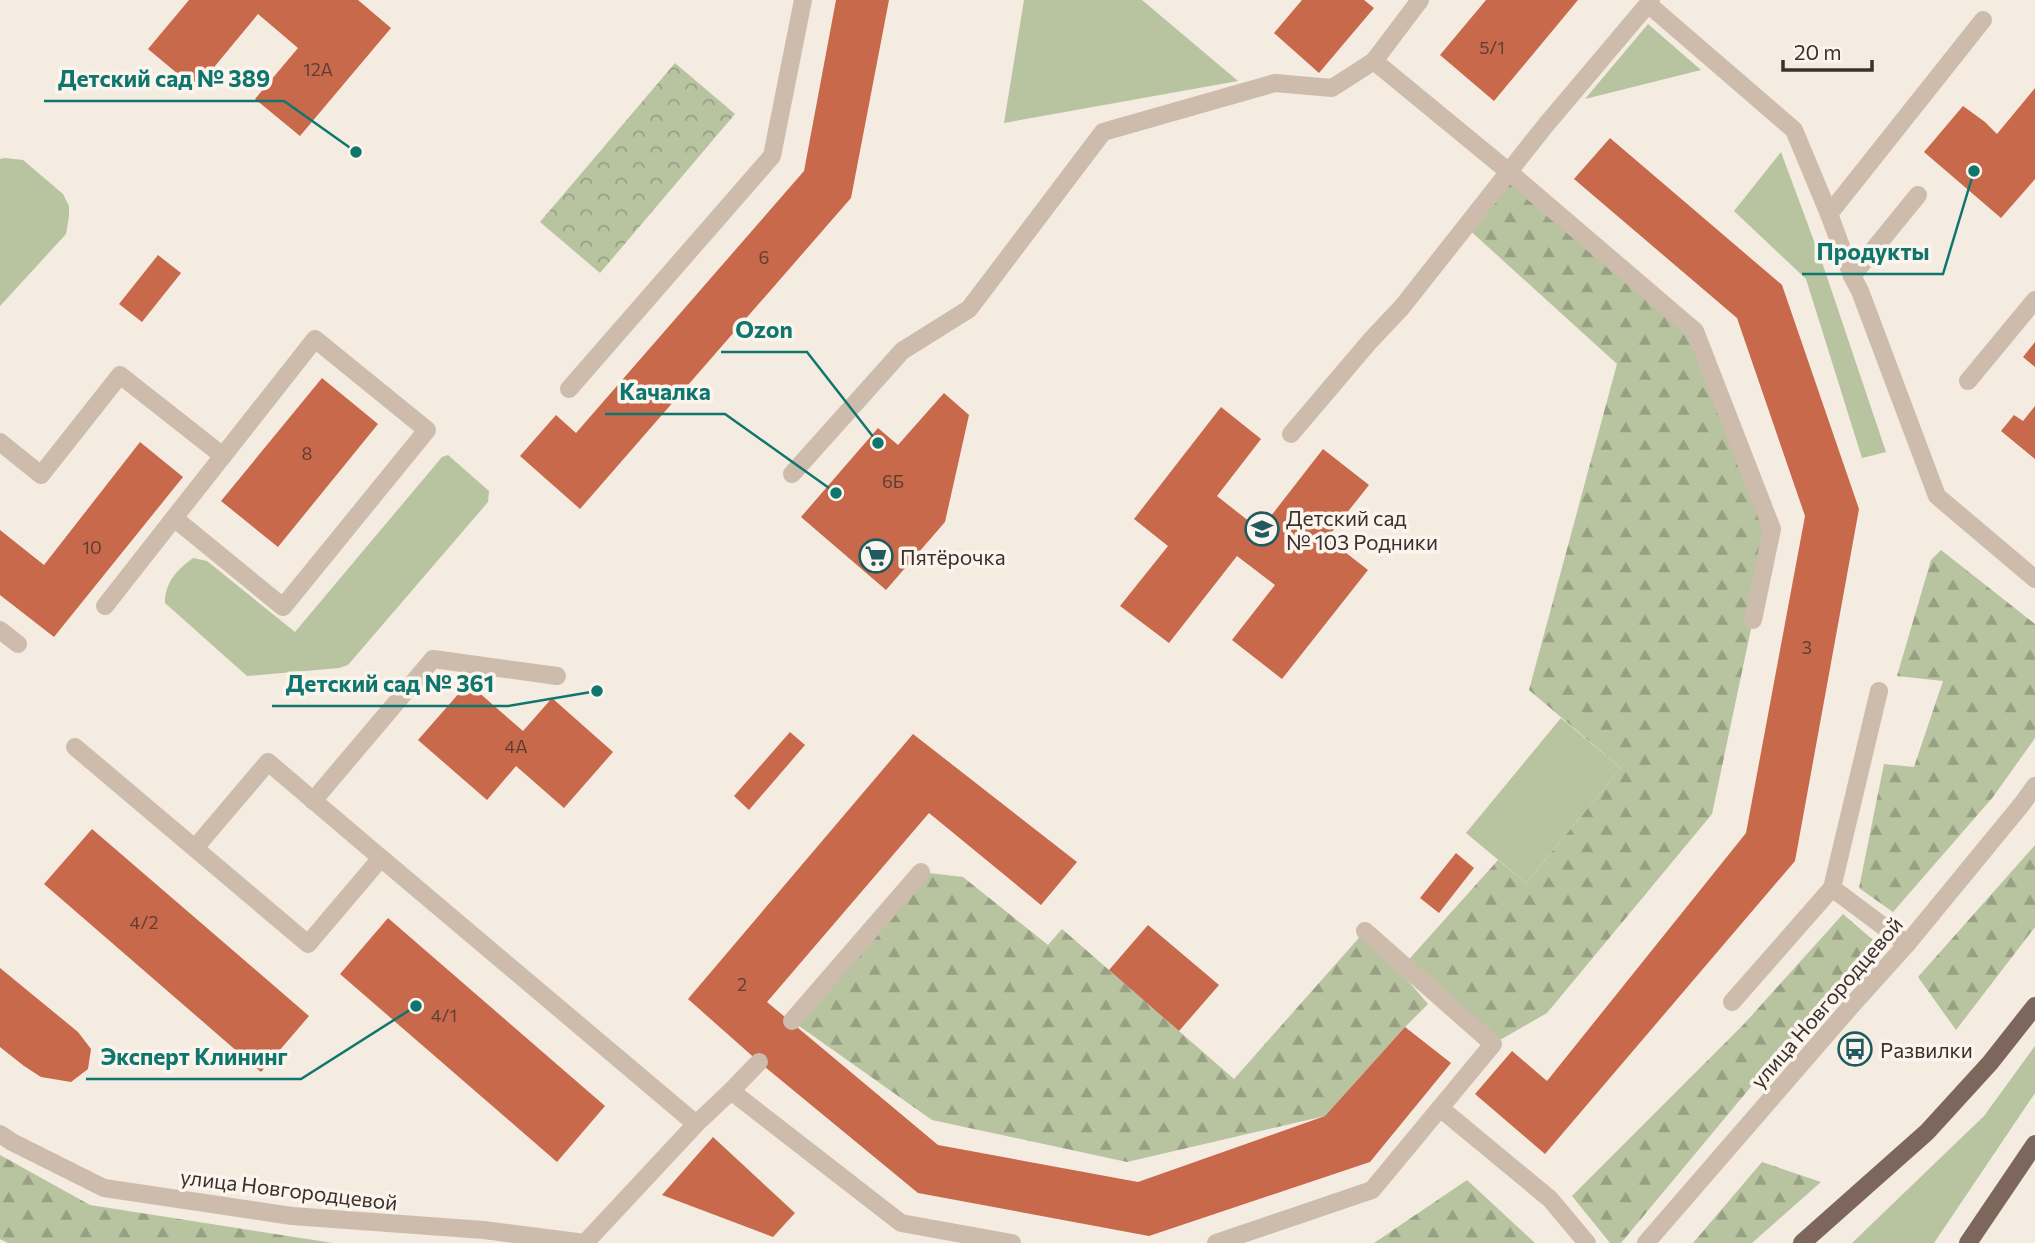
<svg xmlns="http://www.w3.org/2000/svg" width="2035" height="1243" viewBox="0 0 2035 1243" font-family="Commissioner,sans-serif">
<defs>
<pattern id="forest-firs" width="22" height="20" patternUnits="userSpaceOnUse" patternTransform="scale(1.75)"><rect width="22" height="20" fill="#b8c4a0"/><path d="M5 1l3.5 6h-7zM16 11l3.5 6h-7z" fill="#97a083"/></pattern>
<pattern id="park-crowns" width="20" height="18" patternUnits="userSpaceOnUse" patternTransform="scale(1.75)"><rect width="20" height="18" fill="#b8c4a0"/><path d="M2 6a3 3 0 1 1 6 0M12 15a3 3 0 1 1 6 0" fill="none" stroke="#97a083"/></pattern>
</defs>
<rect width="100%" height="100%" fill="#f4ebe1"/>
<g fill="#b8c4a0">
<path d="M 1024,0 L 1142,0 L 1238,81 L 1004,123 Z"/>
<path d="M 1648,24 L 1701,70 L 1585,99 Z"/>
<path d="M 1781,152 L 1824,268 L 1886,452 L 1862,458 L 1806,279 L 1734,211 Z"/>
<path d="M 5,158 L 23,160 L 63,194 L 69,206 L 69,216 L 66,234 L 0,306 L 0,159 Z"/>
<path d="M 448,455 L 489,491 L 488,502 L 348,665 L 339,668 L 247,676 L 165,603 C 165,582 177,570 193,558 L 207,561 L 295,632 L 442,457 Z"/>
<path d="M 1561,718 L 1621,768 L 1526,883 L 1466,833 Z"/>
<path d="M 2035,1046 L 2035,1093 L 1934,1243 L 1852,1243 L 1984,1116 Z"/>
</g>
<g fill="url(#forest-firs)">
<path d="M 1509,172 L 1695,331 L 1772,529 L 1712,814 L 1547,1013 L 1493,1044 L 1404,965 L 1498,860 L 1526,883 L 1621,768 L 1529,690 L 1617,364 L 1465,226 Z"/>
<path d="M 1941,550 L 2035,624 L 2035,738 L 1993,797 L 1893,912 L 1859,888 L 1884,764 L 1914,767 L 1943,681 L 1897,676 L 1931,560 Z"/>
<path d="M 2035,845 L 2035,927 L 1956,1030 L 1918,977 Z"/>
<path d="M 921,872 L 963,877 L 1048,945 L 1062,929 L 1234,1079 L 1365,931 L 1428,1004 L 1405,1027 L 1325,1116 L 1127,1162 L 932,1120 L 792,1021 Z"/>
<path d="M 1843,914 L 1873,940 L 1621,1243 L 1610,1243 L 1572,1196 L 1744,1024 Z"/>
<path d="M 0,1155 L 90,1205 L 333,1243 L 8,1243 L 0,1239 Z"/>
<path d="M 1762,1162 L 1821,1182 L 1752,1243 L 1693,1243 Z"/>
<path d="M 1467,1180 L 1535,1243 L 1374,1243 Z"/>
</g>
<path fill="url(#park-crowns)" d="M 675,63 L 735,114 L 600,273 L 540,222 Z"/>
<g fill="#c8694b">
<path d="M 189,0 L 358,0 L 391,28 L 300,136 L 255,99 L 298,48 L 258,14 L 196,89 L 148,49 Z"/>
<path d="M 836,0 L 889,0 L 851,198 L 580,509 L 520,456 L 556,415 L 576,433 L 804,171 Z"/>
<path d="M 1302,0 L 1364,0 L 1374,8 L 1319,73 L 1274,33 Z"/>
<path d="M 1486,0 L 1578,0 L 1494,101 L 1440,55 Z"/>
<path d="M 2035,88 L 2035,179 L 2001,218 L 1924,152 L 1963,106 L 1985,122 L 1997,134 Z"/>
<path d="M 1610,138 L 1782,285 L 1859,509 L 1795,861 L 1545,1154 L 1475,1094 L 1512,1051 L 1547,1081 L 1746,833 L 1805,516 L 1737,318 L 1574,179 Z"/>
<path d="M 158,255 L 181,273 L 142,322 L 119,304 Z"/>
<path d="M 2035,342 L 2035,367 L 2023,357 Z"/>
<path d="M 322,378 L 378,424 L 278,547 L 221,501 Z"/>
<path d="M 944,393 L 969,415 L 945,522 L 886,590 L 801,517 L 878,428 L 898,445 Z"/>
<path d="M 2035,406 L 2035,459 L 2001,431 L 2014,415 L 2023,421 Z"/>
<path d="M 1221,407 L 1261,439 L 1217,496 L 1260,530 L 1323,449 L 1369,485 L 1327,538 L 1368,570 L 1282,679 L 1232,640 L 1275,585 L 1237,556 L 1169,643 L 1120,606 L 1168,546 L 1134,519 Z"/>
<path d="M 140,442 L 183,477 L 54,637 L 0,595 L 0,530 L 44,565 Z"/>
<path d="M 468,683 L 523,731 L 552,698 L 613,752 L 564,808 L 516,766 L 487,800 L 418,740 Z"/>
<path d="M 790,732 L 805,745 L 749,810 L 734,796 Z"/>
<path d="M 913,734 L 1077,862 L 1041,905 L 929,813 L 767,1002 L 938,1145 L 1138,1182 L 1325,1116 L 1405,1027 L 1451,1063 L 1370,1162 L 1149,1236 L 918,1193 L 759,1062 L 688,999 Z"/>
<path d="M 92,829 L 309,1016 L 261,1072 L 44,884 Z"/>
<path d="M 1456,853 L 1474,868 L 1439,913 L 1420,898 Z"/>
<path d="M 388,918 L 605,1106 L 557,1162 L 340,974 Z"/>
<path d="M 1148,925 L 1219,985 L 1179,1031 L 1109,970 Z"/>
<path d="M 0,968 L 78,1032 L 91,1049 L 88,1069 L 71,1082 L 41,1077 L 24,1066 L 0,1047 Z"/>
<path d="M 713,1137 L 795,1213 L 773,1237 L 662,1195 Z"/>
</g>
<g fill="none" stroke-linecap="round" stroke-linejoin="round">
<g stroke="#cdbbac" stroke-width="18">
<path d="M 1420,0 L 1374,61 L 1509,172 L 1695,331 L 1772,529 L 1753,620"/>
<path d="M 1651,0 L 1648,4 L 1794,130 L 1829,214 L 1852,276 L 1860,291 L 1937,496 L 2035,579"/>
<path d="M 1829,214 L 1983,20"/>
<path d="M 1852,276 L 1918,195"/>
<path d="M 315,339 L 427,430 L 283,607 L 174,518 Z"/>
<path d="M 1968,381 L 2035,300"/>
<path d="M 569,389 L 772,156 L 803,0"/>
<path d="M 1291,434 L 1370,341 L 1402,307 L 1545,126 L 1648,4"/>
<path d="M 0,442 L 41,475 L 120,375 L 223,456"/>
<path d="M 792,474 L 902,351 L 969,309 L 1103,132 L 1275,83 L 1332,88 L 1374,61"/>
<path d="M 105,606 L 174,518"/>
<path d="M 0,630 L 18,644"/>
<path d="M 75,747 L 308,944 L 381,858 L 696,1124 L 585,1243"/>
<path d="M 313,801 L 433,659 L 557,676"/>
<path d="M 195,848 L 268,762 L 381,858"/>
<path d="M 1832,888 L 1879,691"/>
<path d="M 1365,931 L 1493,1044 L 1440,1108 L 1550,1199 L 1587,1243"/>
<path d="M 1732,1002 L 1832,888 L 1907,944"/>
<path d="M 792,1021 L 921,872"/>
<path d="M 731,1091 L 759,1062"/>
<path d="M 696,1124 L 731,1091 L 901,1223 L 1012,1243"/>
<path d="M 1216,1243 L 1372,1190 L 1440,1108"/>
</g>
<g stroke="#cdbbac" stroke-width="18">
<path d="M 0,1134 L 12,1142 L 104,1188 L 292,1216 L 484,1230 L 585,1243"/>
<path d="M 1646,1243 L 1852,1005 L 1907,944 L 2022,804 L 2035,786"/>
</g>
<g stroke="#7d675c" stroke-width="18">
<path d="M 1802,1243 L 1927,1132 L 1990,1063 L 2035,1006"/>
<path d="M 1968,1243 L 2035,1144"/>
</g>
</g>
<defs>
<symbol id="school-ring" viewBox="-11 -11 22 22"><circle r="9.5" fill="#fbf5ee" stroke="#1f5a5e" stroke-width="1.5"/><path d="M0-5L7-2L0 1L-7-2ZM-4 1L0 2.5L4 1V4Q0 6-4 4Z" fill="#1f5a5e"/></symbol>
<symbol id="supermarket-ring" viewBox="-11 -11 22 22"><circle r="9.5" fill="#fbf5ee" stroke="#1f5a5e" stroke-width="1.5"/><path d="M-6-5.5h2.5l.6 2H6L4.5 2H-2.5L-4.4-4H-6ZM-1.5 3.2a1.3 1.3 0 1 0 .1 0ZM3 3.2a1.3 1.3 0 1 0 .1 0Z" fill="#1f5a5e"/></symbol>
<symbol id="bus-ring" viewBox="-11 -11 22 22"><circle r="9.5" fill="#fbf5ee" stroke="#1f5a5e" stroke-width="1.5"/><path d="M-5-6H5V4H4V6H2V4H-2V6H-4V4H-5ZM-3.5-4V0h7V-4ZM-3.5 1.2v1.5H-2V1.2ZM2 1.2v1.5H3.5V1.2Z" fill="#1f5a5e"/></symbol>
</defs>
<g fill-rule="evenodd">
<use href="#school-ring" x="1243" y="510" width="38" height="38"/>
<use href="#supermarket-ring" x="857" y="537" width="38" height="38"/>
<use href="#bus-ring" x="1836" y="1030" width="38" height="38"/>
</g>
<g text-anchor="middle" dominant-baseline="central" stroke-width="7" stroke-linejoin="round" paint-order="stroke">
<g font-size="18" fill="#5e3e33">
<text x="1492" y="47">5/1</text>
<text x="318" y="69">12А</text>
<text x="764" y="257">6</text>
<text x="307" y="453">8</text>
<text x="893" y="481">6Б</text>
<text x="92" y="547">10</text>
<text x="1807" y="647">3</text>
<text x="516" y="746">4А</text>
<text x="144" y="922">4/2</text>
<text x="742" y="984">2</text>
<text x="444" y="1015">4/1</text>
</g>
<g font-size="21" fill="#3b302b" stroke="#fbf5ee" text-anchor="start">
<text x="1286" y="517">Детский сад<tspan x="1286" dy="24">№ 103 Родники</tspan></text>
<text x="900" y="556">Пятёрочка</text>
<text x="1880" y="1049">Развилки</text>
</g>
<g font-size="21" fill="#3b302b" stroke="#fbf5ee">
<text transform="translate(1826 1002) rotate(-49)">улица Новгородцевой</text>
<text transform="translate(289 1189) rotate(7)">улица Новгородцевой</text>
</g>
</g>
<path fill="none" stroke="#0f766e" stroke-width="2.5" d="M356 152L284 101H44M1974 171L1943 274H1802M878 443L807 352H721M836 493L725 414H605M597 691L508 706H272M416 1006L301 1079H86"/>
<g fill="#0f766e" stroke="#fbf5ee" stroke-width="2.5">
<circle cx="356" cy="152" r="7"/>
<circle cx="1974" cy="171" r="7"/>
<circle cx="878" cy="443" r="7"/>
<circle cx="836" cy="493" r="7"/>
<circle cx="597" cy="691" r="7"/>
<circle cx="416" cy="1006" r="7"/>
</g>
<g font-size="23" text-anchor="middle" font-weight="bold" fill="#0f766e" stroke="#fbf5ee" stroke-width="7" stroke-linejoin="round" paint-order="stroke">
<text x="164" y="87">Детский сад № 389</text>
<text x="1873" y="260">Продукты</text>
<text x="764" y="338">Ozon</text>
<text x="665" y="400">Качалка</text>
<text x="390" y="692">Детский сад № 361</text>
<text x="194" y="1065">Эксперт Клининг</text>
</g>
<path d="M1783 60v10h89v-10" fill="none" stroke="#3b302b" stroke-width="3.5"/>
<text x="1794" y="60" font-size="21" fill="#3b302b" stroke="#fbf5ee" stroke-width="5" paint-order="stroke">20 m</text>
</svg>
